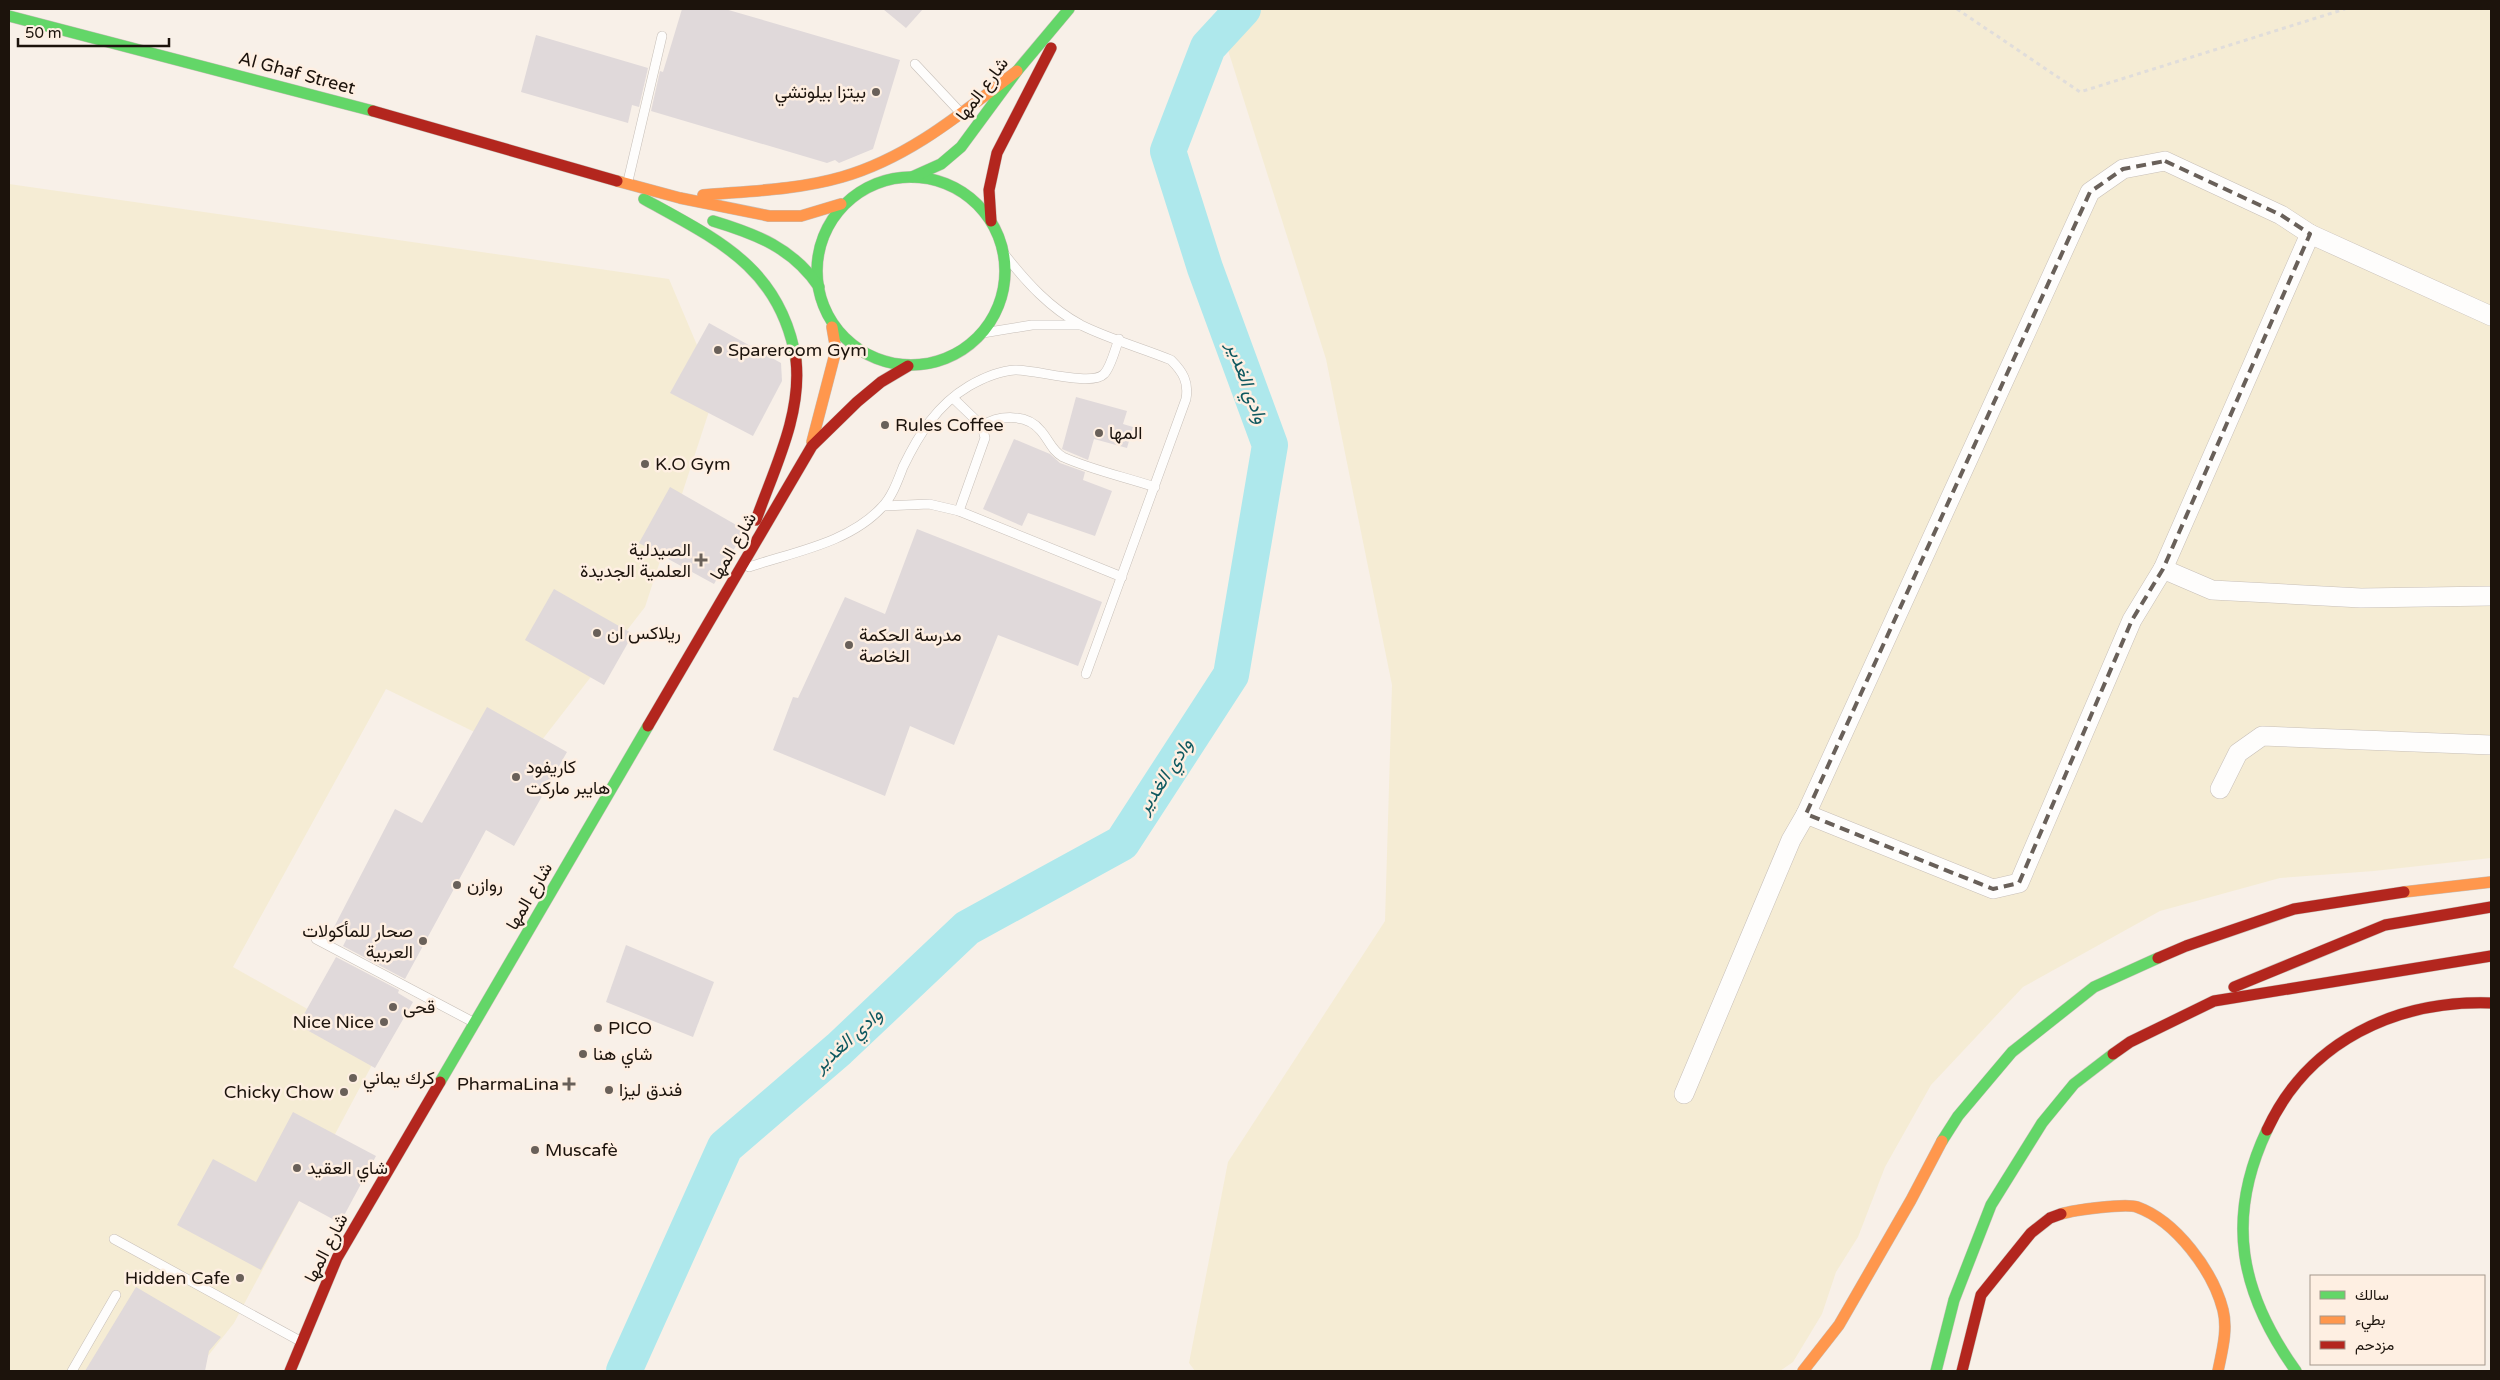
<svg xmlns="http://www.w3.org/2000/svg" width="2500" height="1380" viewBox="0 0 2500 1380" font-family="'Varela Round',Vazirmatn,sans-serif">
<rect width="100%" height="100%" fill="#f8f0e8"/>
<g fill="#f5ecd4">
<path d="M 1242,9 L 2491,9 L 2491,858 L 2374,871 L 2280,878 L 2160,911 L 2023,987 L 1931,1085 L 1885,1167 L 1858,1237 L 1836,1272 L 1822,1314 L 1793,1362 L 1780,1371 L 1195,1371 L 1189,1363 L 1228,1162 L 1385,921 L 1392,685 L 1326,359 L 1227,47 Z"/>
<path d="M 9,184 L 669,279 L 716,390 L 645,607 L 528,758 L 386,689 L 233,967 L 380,1050 L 234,1323 L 196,1371 L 9,1371 Z"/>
</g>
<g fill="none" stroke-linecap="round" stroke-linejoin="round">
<path stroke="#aee8ec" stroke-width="36" d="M 624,1371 L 725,1147 L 839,1049 L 967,928 L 1122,843 L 1231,675 L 1270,445 L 1205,268 L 1168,151 L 1208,47 L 1243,9"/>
</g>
<g fill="#e0d9da">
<path d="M 682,9 L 725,9 L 900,60 L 873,149 L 839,163 L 835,160 L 827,163 L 651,111 L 660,71 L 663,72 Z"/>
<path d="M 883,9 L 923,9 L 906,28 Z"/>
<path d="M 536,35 L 648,68 L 639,107 L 632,105 L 628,123 L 521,92 Z"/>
<path d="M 709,323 L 781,363 L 782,381 L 753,436 L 670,393 Z"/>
<path d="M 1076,397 L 1127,411 L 1123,424 L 1133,427 L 1127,448 L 1094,439 L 1088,460 L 1062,449 Z"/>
<path d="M 1014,439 L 1050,454 L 1060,463 L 1085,472 L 1083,480 L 1112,491 L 1095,536 L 1028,513 L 1022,526 L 983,509 Z"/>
<path d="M 670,487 L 745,530 L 714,584 L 639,543 Z"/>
<path d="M 917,529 L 1102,602 L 1078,666 L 998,635 L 954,745 L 910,726 L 885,796 L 773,750 L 793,697 L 798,698 L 845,597 L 885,614 Z"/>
<path d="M 554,589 L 633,634 L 604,685 L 525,640 Z"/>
<path d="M 487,707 L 567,752 L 514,846 L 486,830 L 405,979 L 343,946 L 347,938 L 332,931 L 395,809 L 422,823 Z"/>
<path d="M 626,945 L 714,982 L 693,1037 L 606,1002 Z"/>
<path d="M 336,957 L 399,990 L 398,993 L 413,1002 L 375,1068 L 298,1025 Z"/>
<path d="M 293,1112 L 376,1156 L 340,1223 L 299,1201 L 261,1270 L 177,1225 L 213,1159 L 256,1182 Z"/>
<path d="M 136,1287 L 221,1337 L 209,1351 L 205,1371 L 85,1371 Z"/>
</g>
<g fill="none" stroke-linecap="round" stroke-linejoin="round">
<defs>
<g id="lane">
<path d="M 915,64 L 960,112"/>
<path d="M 628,181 L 662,36"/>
<path d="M 1005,255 C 1027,283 1050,308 1081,325 C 1109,339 1142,348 1171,360 C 1183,372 1189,382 1186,399 L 1086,674"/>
<path d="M 983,333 L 1032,325 L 1080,325"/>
<path d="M 953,398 L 982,426 L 985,438 L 959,511"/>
<path d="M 982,426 C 998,415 1027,413 1041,431 C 1049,440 1052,451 1063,457 C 1092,470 1125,477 1155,487"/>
<path d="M 884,506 L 929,504 L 959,511 L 1122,577"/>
<path d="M 749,567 C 793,552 849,543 882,507 C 892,497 898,480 903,467 C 919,434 937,405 969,386 C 983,378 999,371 1015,370 C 1033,369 1092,387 1104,374 C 1111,367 1115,349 1119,339"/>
<path d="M 316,939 L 473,1022"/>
<path d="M 114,1239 L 300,1341"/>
<path d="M 72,1371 L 116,1295"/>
</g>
<g id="street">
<path d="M 2310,234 L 2491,316"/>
<path d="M 2220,789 L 2238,753 L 2262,736 L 2491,745"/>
<path d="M 1806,814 L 2090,192 L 2123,169 L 2165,161 L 2281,215 L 2310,234 L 2163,569"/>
<path d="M 1684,1094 L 1791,840 L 1806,814 L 1993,889 L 2019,883 L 2132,620 L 2163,569 L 2212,590 L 2361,598 L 2491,596"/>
</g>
<g id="fast">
<path d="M 9,16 L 373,111"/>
<circle cx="911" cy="271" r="94"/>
<path d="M 912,177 L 941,164 L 961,147 L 1017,71 L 1069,9"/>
<path d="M 644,199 C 718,240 781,268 796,360"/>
<path d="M 713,221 C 756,234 793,248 819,287"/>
<path d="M 440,1082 L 648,726"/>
<path d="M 2267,1130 C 2225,1219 2240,1293 2296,1371"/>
<path d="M 1942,1141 L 1958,1116 L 2012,1052 L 2094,987 L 2158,958"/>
<path d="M 1936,1371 L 1954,1300 L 1991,1205 L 2042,1123 L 2074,1084 L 2113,1054"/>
</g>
<g id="slow">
<path d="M 617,181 L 680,198 L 769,216 L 801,216 L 841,204"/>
<path d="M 703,195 C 749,191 797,190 842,177 C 909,158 963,112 1017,71"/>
<path d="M 812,442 L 836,350 L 832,327"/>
<path d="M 2404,892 L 2491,882"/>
<path d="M 2061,1214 C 2074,1210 2126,1203 2137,1207 C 2176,1221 2213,1271 2223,1310 C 2228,1330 2222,1351 2218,1371"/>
<path d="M 1803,1371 L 1839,1325 L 1911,1200 L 1942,1141"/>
</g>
<g id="jam">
<path d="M 373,111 L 617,181"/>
<path d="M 991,221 L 989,190 L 997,153 L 1051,48"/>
<path d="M 756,520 C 774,469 802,415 796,360"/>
<path d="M 648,726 L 812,446 L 857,402 L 881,382 L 908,366"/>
<path d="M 2158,958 L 2186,946 L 2294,909 L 2404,892"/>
<path d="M 2234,987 L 2385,925 L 2491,907"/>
<path d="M 2113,1054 L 2130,1042 L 2214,1001 L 2491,956"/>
<path d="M 2267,1130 C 2308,1041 2396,1000 2491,1003"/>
<path d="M 290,1371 L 337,1258 L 440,1082"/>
<path d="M 1962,1371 L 1981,1295 L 2031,1233 L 2050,1218 L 2061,1214"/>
</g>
</defs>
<use href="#lane" stroke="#c7bfb8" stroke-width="10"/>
<use href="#street" stroke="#c7bfb8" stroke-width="20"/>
<use href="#fast" stroke="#c7bfb8" stroke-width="12"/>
<use href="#slow" stroke="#c7bfb8" stroke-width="12"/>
<use href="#jam" stroke="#c7bfb8" stroke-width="12"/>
<path stroke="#e0dddb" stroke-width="3" stroke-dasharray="4 4" stroke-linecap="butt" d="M 1957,9 L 2080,92 L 2345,9"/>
<use href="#lane" stroke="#fefdfc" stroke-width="9"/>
<use href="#street" stroke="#fefdfc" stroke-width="19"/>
<use href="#fast" stroke="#63d668" stroke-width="11"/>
<use href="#slow" stroke="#ff974d" stroke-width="11"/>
<use href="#jam" stroke="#b3261e" stroke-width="11"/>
</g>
<path fill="none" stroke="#696059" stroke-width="4" stroke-dasharray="10 6" stroke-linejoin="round" d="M 2165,161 L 2281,215 L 2310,234 L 2163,569 L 2132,620 L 2019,883 L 1993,889 L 1806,814 L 2090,192 L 2123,169 Z"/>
<g fill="#696059" stroke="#feefe2" stroke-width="2">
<circle cx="876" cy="92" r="5"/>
<circle cx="718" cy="350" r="5"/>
<circle cx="885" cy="425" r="5"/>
<circle cx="1099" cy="433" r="5"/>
<circle cx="645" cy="464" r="5"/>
<path d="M698.5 552.5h5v5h5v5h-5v5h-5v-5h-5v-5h5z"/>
<circle cx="597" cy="633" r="5"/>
<circle cx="849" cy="645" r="5"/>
<circle cx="516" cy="777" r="5"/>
<circle cx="457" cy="885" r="5"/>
<circle cx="423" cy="941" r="5"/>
<circle cx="393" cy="1007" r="5"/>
<circle cx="384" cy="1022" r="5"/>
<circle cx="598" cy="1028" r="5"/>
<circle cx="583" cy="1054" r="5"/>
<circle cx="353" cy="1078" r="5"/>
<path d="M566.5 1076.5h5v5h5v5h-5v5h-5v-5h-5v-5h5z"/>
<circle cx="609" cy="1090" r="5"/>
<circle cx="344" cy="1092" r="5"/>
<circle cx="535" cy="1150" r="5"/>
<circle cx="297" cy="1168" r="5"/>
<circle cx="240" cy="1278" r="5"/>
</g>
<g text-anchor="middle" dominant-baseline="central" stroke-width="5" stroke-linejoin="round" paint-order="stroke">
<g font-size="18" fill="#1c130c" stroke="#feefe2">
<text transform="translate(297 73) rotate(15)">Al Ghaf Street</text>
<text transform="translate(982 89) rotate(-53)">شارع المها</text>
<text transform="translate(733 546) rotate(-60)">شارع المها</text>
<text transform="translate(529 896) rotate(-60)">شارع المها</text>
<text transform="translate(326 1248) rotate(-63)">شارع المها</text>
</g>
<g font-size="18" fill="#1c130c" stroke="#feefe2" text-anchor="start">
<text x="866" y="92" text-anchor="end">بيتزا بيلوتشي</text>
<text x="728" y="350">Spareroom Gym</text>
<text x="895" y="425">Rules Coffee</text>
<text x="1109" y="433">المها</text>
<text x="655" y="464">K.O Gym</text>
<text x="691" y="550" text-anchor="end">الصيدلية<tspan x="691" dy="21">العلمية الجديدة</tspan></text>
<text x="607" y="633">ريلاكس ان</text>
<text x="859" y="635">مدرسة الحكمة<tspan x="859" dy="21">الخاصة</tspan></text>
<text x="526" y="767">كاريفود<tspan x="526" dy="21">هايبر ماركت</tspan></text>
<text x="467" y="885">روازن</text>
<text x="413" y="931" text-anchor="end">صحار للمأكولات<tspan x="413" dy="21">العربية</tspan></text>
<text x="403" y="1007">قحى</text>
<text x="374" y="1022" text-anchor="end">Nice Nice</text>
<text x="608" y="1028">PICO</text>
<text x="593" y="1054">شاي هنا</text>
<text x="363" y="1078">كرك يماني</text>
<text x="559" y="1084" text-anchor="end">PharmaLina</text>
<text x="619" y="1090">فندق ليزا</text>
<text x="334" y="1092" text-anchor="end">Chicky Chow</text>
<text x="545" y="1150">Muscafè</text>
<text x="307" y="1168">شاي العقيد</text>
<text x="230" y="1278" text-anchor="end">Hidden Cafe</text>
</g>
<g font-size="19" font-style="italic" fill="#0f5960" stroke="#feefe2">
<text transform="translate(1247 383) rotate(70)">وادي الغدير</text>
<text transform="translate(1165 776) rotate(-57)">وادي الغدير</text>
<text transform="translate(848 1040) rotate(-42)">وادي الغدير</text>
</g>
</g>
<rect width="2500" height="1380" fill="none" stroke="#1c130c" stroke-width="20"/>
<rect x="2310" y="1275" width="175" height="90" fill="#feefe2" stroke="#a4978c"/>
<rect x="2320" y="1291" width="25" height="8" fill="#63d668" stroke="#a4978c"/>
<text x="2355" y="1300" font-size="15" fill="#1c130c">سالك</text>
<rect x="2320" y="1316" width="25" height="8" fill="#ff974d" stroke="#a4978c"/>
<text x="2355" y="1325" font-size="15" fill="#1c130c">بطيء</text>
<rect x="2320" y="1341" width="25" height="8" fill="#b3261e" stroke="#a4978c"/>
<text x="2355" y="1350" font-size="15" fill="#1c130c">مزدحم</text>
<path d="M18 38v8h151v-8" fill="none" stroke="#1c130c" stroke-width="2.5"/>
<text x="25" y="38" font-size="15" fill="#1c130c" stroke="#feefe2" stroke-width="4" paint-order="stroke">50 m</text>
</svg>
